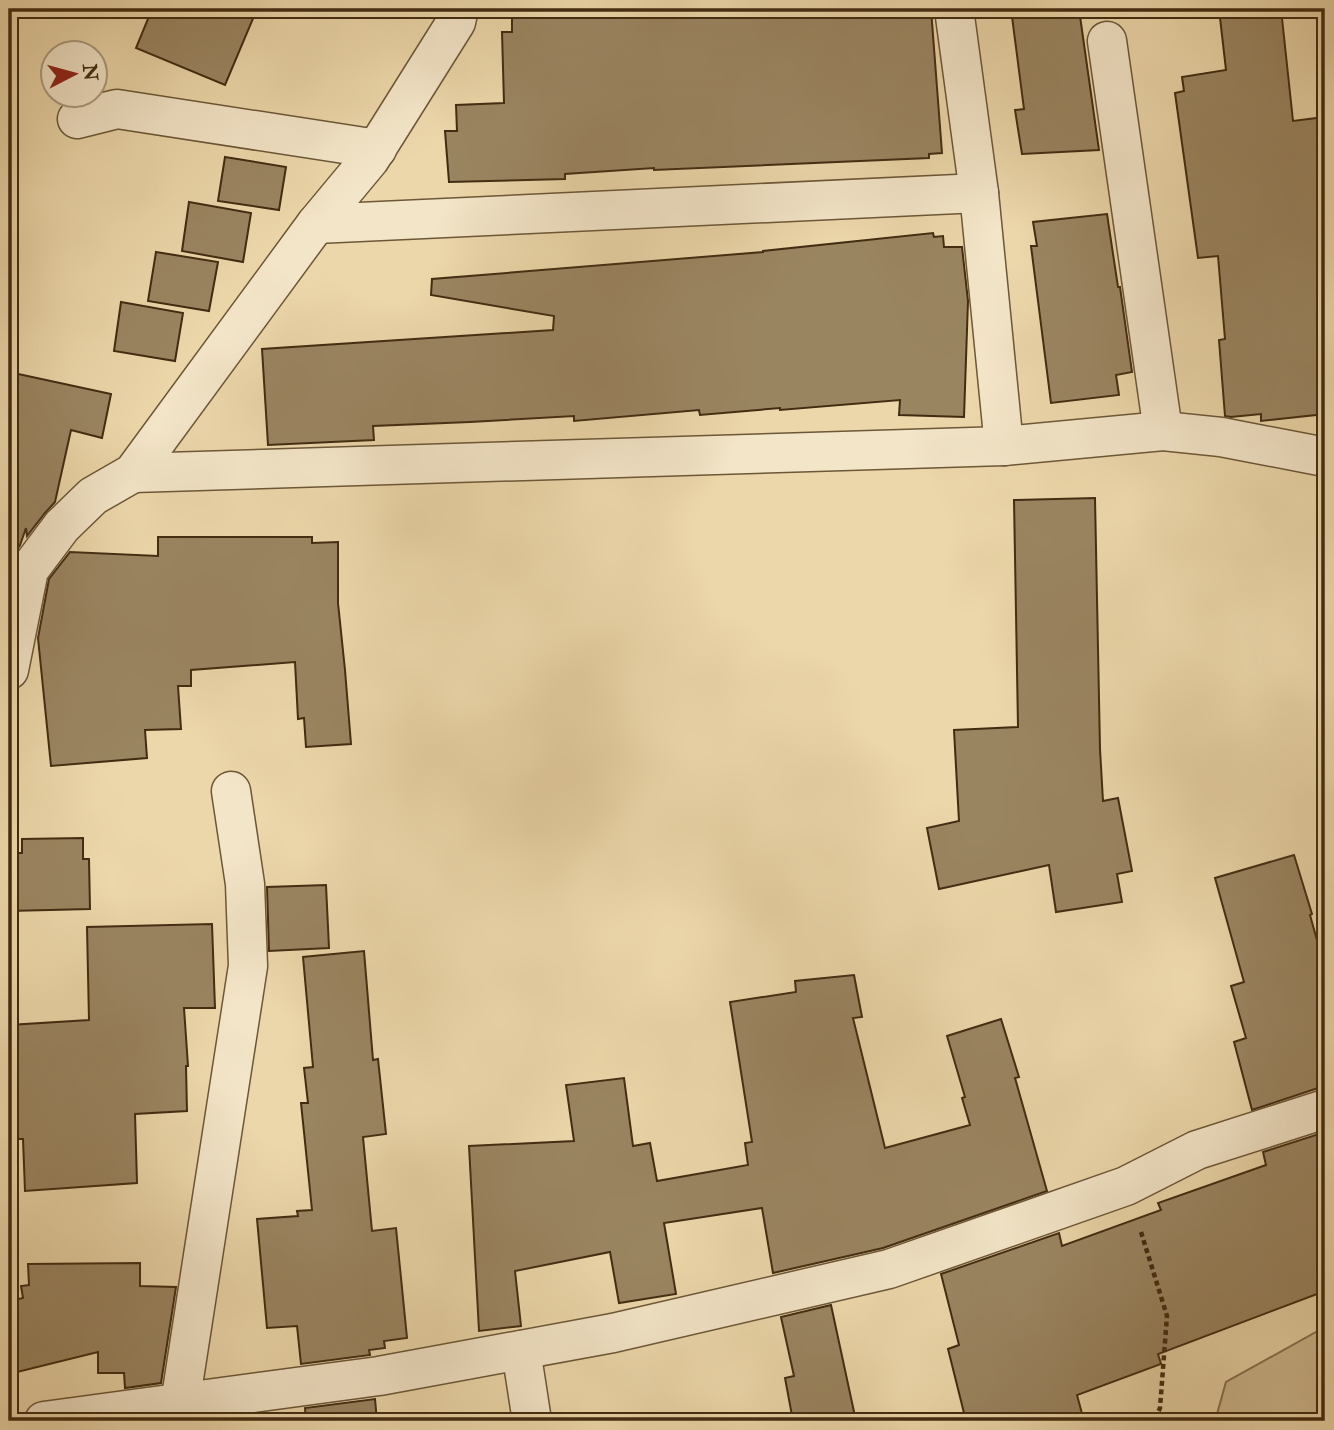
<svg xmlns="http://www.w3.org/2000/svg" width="1334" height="1430" viewBox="0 0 1334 1430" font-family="'IM FELL Double Pica',serif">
<rect width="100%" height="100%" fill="#ecd7aa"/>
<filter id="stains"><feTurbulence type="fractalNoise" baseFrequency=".00286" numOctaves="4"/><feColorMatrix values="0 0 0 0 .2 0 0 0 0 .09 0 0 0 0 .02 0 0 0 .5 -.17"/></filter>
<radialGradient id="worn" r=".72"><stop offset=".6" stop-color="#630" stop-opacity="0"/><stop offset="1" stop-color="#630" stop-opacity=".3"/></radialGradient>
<path fill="#cfba90" stroke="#887350" stroke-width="2" d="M 1325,1327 L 1325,1421 L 1215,1421 L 1226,1382 Z"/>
<g fill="#9a8561" stroke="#422c11" stroke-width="2">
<path d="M 152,9 L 257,9 L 225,85 L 136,48 Z"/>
<path d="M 716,9 L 931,9 L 942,153 L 929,154 L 929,158 L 654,170 L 654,168 L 565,174 L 565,179 L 449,182 L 445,131 L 457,131 L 456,105 L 504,103 L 502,32 L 512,32 L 512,13 L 625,12 L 625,14 Z"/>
<path d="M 1011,9 L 1079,9 L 1099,150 L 1022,154 L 1015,110 L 1024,109 Z"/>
<path d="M 1219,9 L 1281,9 L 1293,121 L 1325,117 L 1325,414 L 1261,421 L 1261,414 L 1231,417 L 1225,416 L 1219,340 L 1225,339 L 1218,256 L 1198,258 L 1175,93 L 1184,91 L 1182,77 L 1226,70 Z"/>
<path d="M 225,157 L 286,167 L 279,210 L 218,201 Z"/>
<path d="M 189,202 L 251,213 L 243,262 L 182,251 Z"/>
<path d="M 1107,214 L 1118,287 L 1120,287 L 1132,372 L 1116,375 L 1119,395 L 1051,403 L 1031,246 L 1037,246 L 1033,222 Z"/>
<path d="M 933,233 L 934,237 L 943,236 L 944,247 L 962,247 L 968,301 L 964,417 L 899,415 L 900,400 L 780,410 L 780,408 L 700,415 L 699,410 L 574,421 L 574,416 L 470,422 L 373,426 L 374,440 L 268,445 L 262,349 L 553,330 L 554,316 L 431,295 L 432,279 L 763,252 L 763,251 Z"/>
<path d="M 156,252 L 218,262 L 209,311 L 148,301 Z"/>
<path d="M 121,302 L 183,313 L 175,361 L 114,351 Z"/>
<path d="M 9,372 L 111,394 L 102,438 L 71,430 L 55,502 L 45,513 L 27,536 L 26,528 L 20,545 L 10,560 L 9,559 Z"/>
<path d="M 1095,498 L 1100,749 L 1103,801 L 1118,798 L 1132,871 L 1117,874 L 1122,902 L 1056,912 L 1049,865 L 939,889 L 927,828 L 959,821 L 954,730 L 1018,727 L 1014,500 Z"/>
<path d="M 158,537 L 312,537 L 312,543 L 338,542 L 338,603 L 345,670 L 351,744 L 306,747 L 304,718 L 298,719 L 295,662 L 191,670 L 191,686 L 178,686 L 181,729 L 145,730 L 147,758 L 51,766 L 38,638 L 49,579 L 70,552 L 158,556 Z"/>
<path d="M 83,838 L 83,859 L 89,859 L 90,909 L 9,911 L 9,853 L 22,853 L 22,839 Z"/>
<path d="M 1294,855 L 1312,914 L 1310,915 L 1325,969 L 1325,1088 L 1318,1088 L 1252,1110 L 1234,1042 L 1246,1038 L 1231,986 L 1244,982 L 1215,878 Z"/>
<path d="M 326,885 L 329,948 L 269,951 L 267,887 Z"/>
<path d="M 212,924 L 215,1008 L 184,1008 L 188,1066 L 186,1066 L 187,1111 L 135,1114 L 137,1183 L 25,1191 L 23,1139 L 9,1139 L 9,1025 L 89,1020 L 87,927 Z"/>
<path d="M 364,951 L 373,1060 L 378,1059 L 386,1134 L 363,1137 L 372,1231 L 396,1228 L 407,1338 L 384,1341 L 385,1348 L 369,1350 L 370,1355 L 301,1364 L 297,1326 L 267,1328 L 257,1219 L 298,1216 L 297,1211 L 312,1210 L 301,1103 L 308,1103 L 304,1068 L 313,1067 L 303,957 Z"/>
<path d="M 854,975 L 862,1017 L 853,1018 L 885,1148 L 970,1125 L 962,1098 L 965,1097 L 947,1036 L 1001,1019 L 1019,1077 L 1015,1078 L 1047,1191 L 883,1248 L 773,1273 L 762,1208 L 664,1223 L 676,1294 L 619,1303 L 610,1252 L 515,1271 L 521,1326 L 479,1331 L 469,1146 L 574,1141 L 566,1085 L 624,1078 L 633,1146 L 650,1143 L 657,1181 L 748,1165 L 745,1143 L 752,1142 L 730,1002 L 796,992 L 795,981 Z"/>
<path d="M 1325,1132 L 1325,1291 L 1158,1354 L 1161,1364 L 1077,1395 L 1084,1421 L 966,1421 L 948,1349 L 959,1345 L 941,1274 L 1059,1233 L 1062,1246 L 1161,1210 L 1158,1203 L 1266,1165 L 1263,1152 Z"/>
<path d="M 140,1263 L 140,1286 L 176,1287 L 161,1383 L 125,1388 L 124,1373 L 98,1373 L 98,1352 L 9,1374 L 9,1301 L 23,1298 L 21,1286 L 29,1285 L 28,1264 Z"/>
<path d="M 831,1305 L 856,1421 L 793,1421 L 785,1378 L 794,1376 L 781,1317 Z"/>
<path d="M 375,1399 L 377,1421 L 306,1421 L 305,1408 Z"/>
</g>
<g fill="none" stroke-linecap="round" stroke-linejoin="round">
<defs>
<g id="minor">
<path d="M 954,9 L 979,193 L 1004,446"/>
<path d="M 1107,41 L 1163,431"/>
<path d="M 77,119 L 117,109 L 377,149"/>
<path d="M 316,224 L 979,193"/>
<path d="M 133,473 L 1004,446 L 1163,431 L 1221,437 L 1325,457"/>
<path d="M 9,670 L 29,570 L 62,526 L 93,496 L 133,473 L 316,224 L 370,159 L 456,22 L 459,9"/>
<path d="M 521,1350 L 532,1421"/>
<path d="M 180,1404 L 248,966 L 245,884 L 231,791"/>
<path d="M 44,1421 L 379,1376 L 613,1333 L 889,1269 L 1126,1186 L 1197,1150 L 1325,1109"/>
</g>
</defs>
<use href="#minor" stroke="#6c5737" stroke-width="41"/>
<path stroke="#422c11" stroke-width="4.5" stroke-dasharray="5 3.5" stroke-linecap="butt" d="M 1141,1232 L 1167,1316 L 1160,1408 L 1154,1421"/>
<use href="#minor" stroke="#f3e5c8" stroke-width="38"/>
</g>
<rect width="1334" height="1430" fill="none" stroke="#ecd7aa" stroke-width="35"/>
<rect x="10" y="10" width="1313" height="1409" fill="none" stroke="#422c11" stroke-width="3.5"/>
<rect x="18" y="18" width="1299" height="1395" fill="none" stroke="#422c11" stroke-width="2"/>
<g transform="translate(74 74) rotate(84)"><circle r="33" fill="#f3e5c8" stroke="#ac9b7f" stroke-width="2"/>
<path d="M0-5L12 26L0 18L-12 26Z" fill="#8f2418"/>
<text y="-10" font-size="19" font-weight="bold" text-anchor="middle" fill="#422c11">N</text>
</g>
<rect width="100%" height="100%" filter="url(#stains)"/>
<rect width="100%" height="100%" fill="url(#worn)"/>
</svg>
